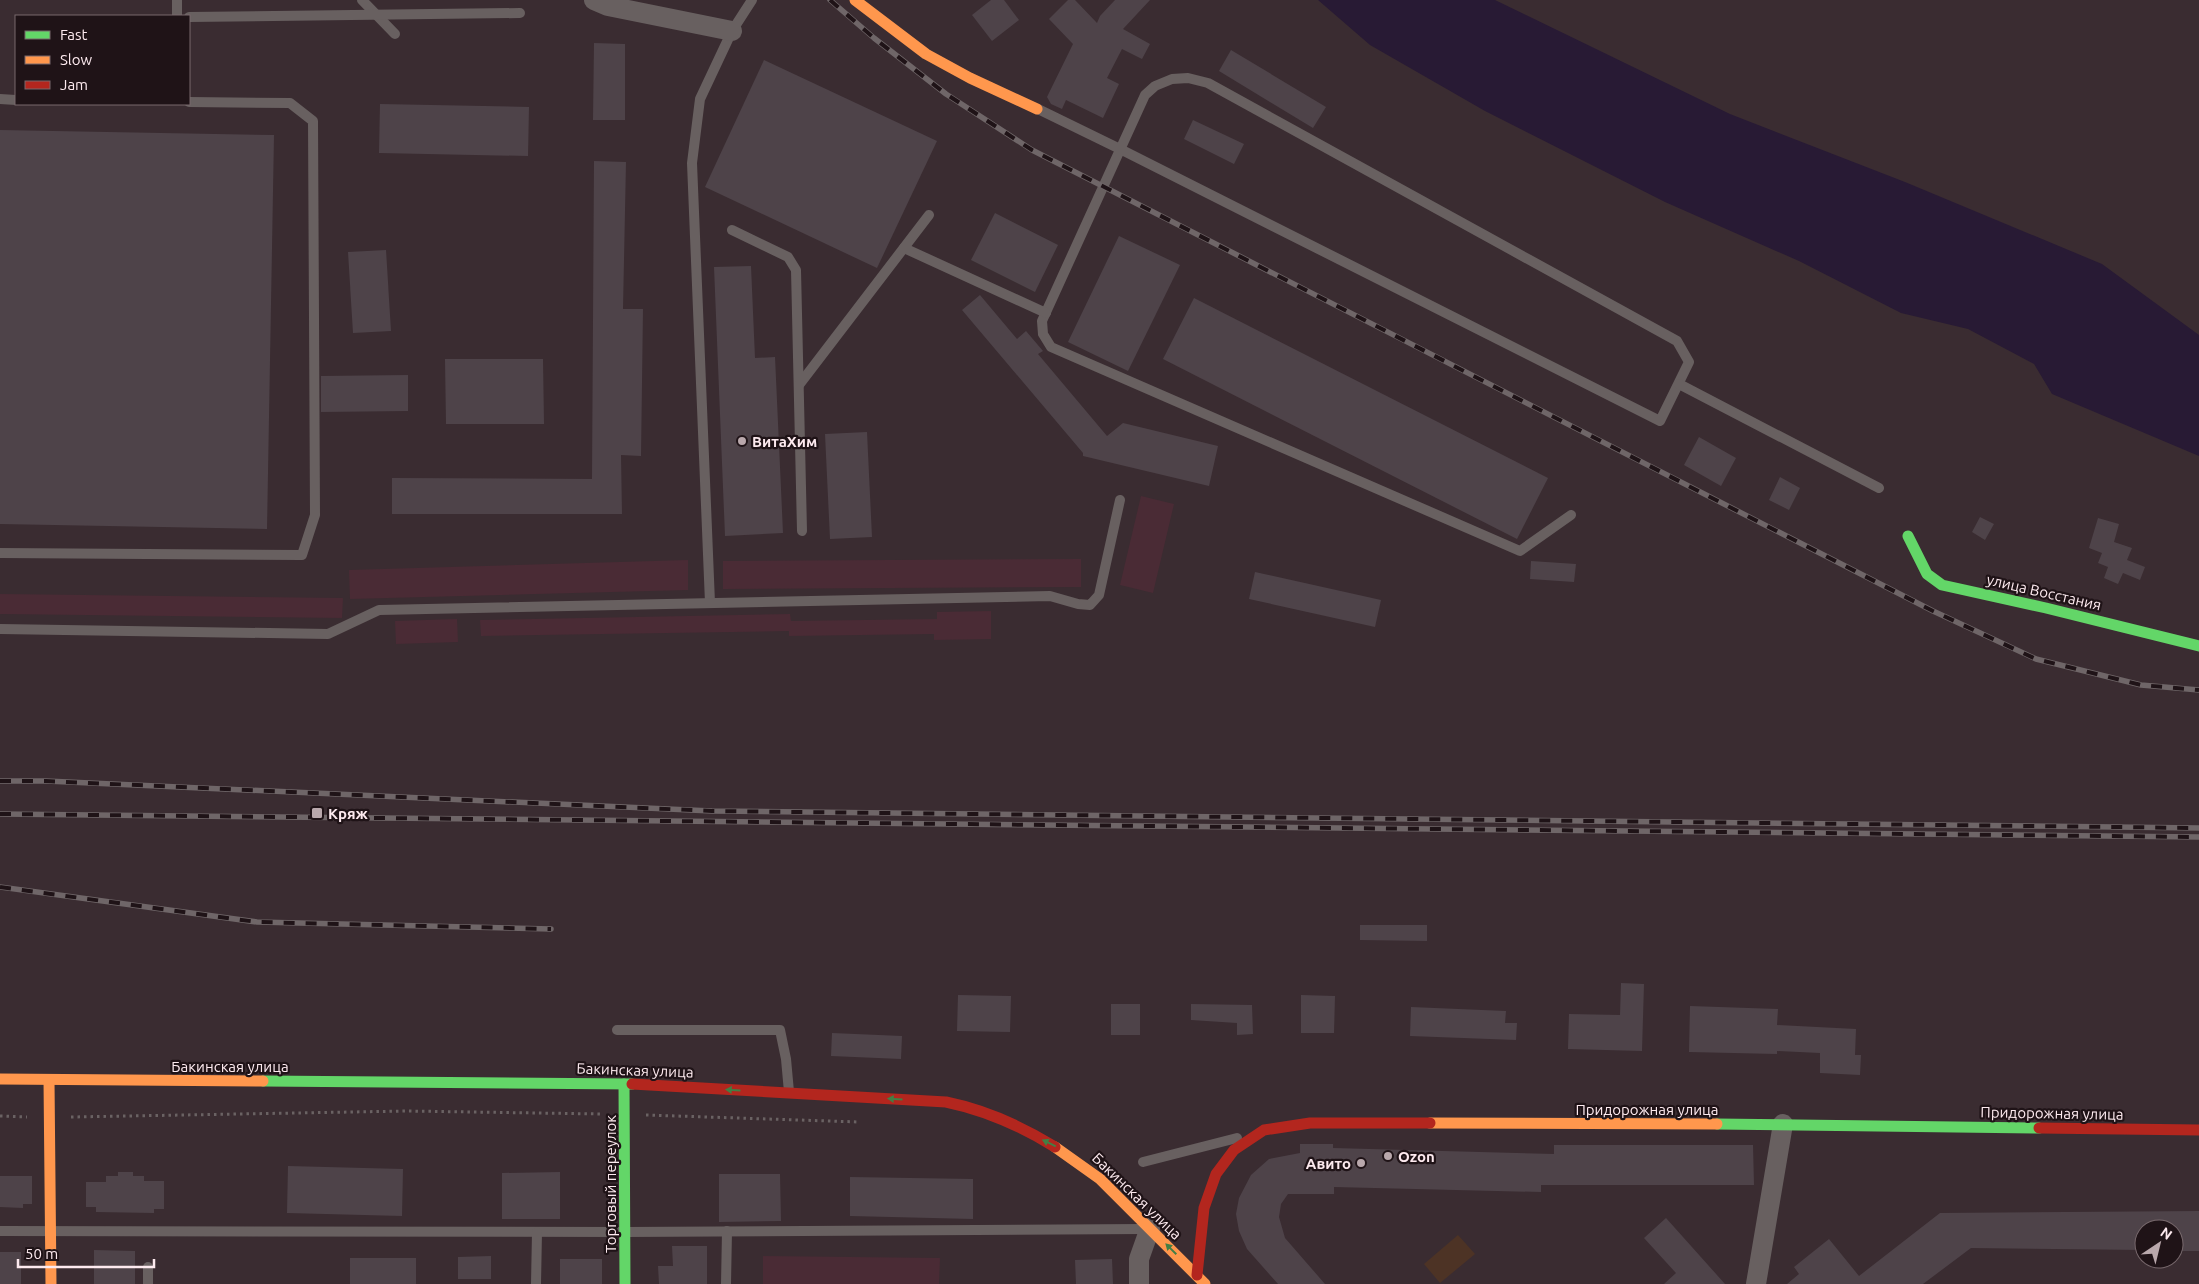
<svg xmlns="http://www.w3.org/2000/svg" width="2199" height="1284" viewBox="0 0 2199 1284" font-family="Ubuntu,sans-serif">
<rect width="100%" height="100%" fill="#3a2c31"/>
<g fill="#4a2b35">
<path d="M 1141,496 L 1174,504 L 1153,593 L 1120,585 Z"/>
<path d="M 1081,559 L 1081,587 L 723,589 L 723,561 Z"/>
<path d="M 688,560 L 688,590 L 350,599 L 349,570 Z"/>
<path d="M 0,594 L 343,598 L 342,618 L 0,614 Z"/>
<path d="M 991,611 L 991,639 L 934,640 L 934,634 L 789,636 L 789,631 L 481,636 L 480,620 L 790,614 L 791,621 L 937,619 L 937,612 Z"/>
<path d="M 457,619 L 458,642 L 396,644 L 395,621 Z"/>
<path d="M 763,1256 L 940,1258 L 939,1284 L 763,1284 Z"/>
</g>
<path fill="#4d3325" d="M 1458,1235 L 1475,1254 L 1440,1283 L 1424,1264 Z"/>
<path fill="#281a34" d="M 1318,0 L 1495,0 L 1730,114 L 1905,182 L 2102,264 L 2199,335 L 2199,456 L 2052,394 L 2034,364 L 1968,329 L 1901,313 L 1799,261 L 1665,202 L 1485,111 L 1370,45 Z"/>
<g fill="#4e4349">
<path d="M 991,0 L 1004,0 L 1019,20 L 992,41 L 972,15 Z"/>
<path d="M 1068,0 L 1075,0 L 1097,23 L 1100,16 L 1115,0 L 1150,0 L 1123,29 L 1150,44 L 1142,59 L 1122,49 L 1107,78 L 1119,84 L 1103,118 L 1066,100 L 1062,109 L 1051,104 L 1047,97 L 1073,44 L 1049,19 Z"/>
<path d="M 594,43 L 625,44 L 625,120 L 593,120 Z"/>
<path d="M 1231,50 L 1326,107 L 1313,128 L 1219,71 Z"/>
<path d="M 764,60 L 937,141 L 877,268 L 705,187 Z"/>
<path d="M 380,104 L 529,107 L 528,156 L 379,153 Z"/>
<path d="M 1193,120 L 1244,144 L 1234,164 L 1184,139 Z"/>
<path d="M 0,130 L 274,135 L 267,529 L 0,524 Z"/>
<path d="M 594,161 L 626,162 L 623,309 L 643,309 L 641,456 L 621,455 L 622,514 L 392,514 L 392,478 L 592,479 Z"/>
<path d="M 995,213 L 1058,245 L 1035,292 L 971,260 Z"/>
<path d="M 1119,236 L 1180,265 L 1128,371 L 1068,342 Z"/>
<path d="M 386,250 L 391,331 L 353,333 L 348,252 Z"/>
<path d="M 751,266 L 755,358 L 775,357 L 783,533 L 725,536 L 714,267 Z"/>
<path d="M 980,295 L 1017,339 L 1026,331 L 1043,351 L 1038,354 L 1107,436 L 1123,423 L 1218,446 L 1209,486 L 1083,456 L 1083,453 L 962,310 Z"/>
<path d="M 1194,298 L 1548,478 L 1517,539 L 1163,359 Z"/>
<path d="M 445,359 L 543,359 L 544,424 L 446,424 Z"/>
<path d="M 408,375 L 408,411 L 321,412 L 321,376 Z"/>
<path d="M 867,432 L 872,537 L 830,539 L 825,434 Z"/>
<path d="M 1699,437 L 1736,458 L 1721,486 L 1684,465 Z"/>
<path d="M 1780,477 L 1800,488 L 1789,510 L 1769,500 Z"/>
<path d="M 1980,517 L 1994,524 L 1985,540 L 1972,532 Z"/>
<path d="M 2098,518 L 2119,524 L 2114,542 L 2132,548 L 2127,560 L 2145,567 L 2140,580 L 2123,573 L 2118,584 L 2104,578 L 2108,567 L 2098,563 L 2102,553 L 2089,548 Z"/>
<path d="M 1531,561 L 1576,564 L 1574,582 L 1530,579 Z"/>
<path d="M 1255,572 L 1381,600 L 1375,627 L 1249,599 Z"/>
<path d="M 1360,925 L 1427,925 L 1427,941 L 1360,940 Z"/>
<path d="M 1621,983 L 1644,984 L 1642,1051 L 1568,1049 L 1569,1014 L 1620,1015 Z"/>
<path d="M 958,995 L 1011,996 L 1010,1032 L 957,1031 Z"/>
<path d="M 1301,995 L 1335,996 L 1334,1033 L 1301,1033 Z"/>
<rect x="1111" y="1004" width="29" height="31"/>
<path d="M 1191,1004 L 1252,1005 L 1253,1034 L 1237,1035 L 1237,1023 L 1191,1020 Z"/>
<path d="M 1690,1006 L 1778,1009 L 1777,1025 L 1856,1029 L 1855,1055 L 1861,1055 L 1860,1075 L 1820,1073 L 1820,1053 L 1777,1051 L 1777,1054 L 1689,1052 Z"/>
<path d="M 1411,1007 L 1506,1011 L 1505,1023 L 1517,1023 L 1516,1040 L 1410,1036 Z"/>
<path d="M 832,1033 L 902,1036 L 901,1059 L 831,1056 Z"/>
<path d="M 1300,1144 L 1333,1144 L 1333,1148 L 1554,1154 L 1554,1145 L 1753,1145 L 1754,1185 L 1541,1185 L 1541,1192 L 1334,1187 L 1334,1194 L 1288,1194 L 1281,1204 L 1279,1217 L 1285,1238 L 1325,1284 L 1278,1284 L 1247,1249 L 1239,1231 L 1236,1214 L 1239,1198 L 1251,1175 L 1269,1159 L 1300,1153 Z"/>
<path d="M 288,1166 L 403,1169 L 402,1216 L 287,1213 Z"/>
<path d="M 118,1172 L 133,1172 L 133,1176 L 144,1176 L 144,1181 L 164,1181 L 164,1209 L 154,1209 L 154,1213 L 96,1212 L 96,1207 L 86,1207 L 86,1182 L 106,1182 L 106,1176 L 118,1176 Z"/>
<path d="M 560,1172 L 560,1219 L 502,1219 L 502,1173 Z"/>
<path d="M 719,1174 L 780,1174 L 781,1221 L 719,1222 Z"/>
<path d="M 0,1176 L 32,1176 L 32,1204 L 23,1204 L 23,1208 L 0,1207 Z"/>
<path d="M 850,1177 L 973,1179 L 973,1219 L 850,1216 Z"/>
<path d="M 2199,1211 L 2199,1251 L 2174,1251 L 2174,1229 L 2144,1229 L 2144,1250 L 1971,1248 L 1923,1284 L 1787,1284 L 1799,1274 L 1794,1267 L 1829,1239 L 1859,1276 L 1940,1213 Z"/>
<path d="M 1666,1218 L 1725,1284 L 1664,1284 L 1676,1273 L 1644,1238 Z"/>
<path d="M 672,1246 L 707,1246 L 707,1284 L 659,1284 L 658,1266 L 673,1266 Z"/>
<path d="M 94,1250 L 135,1251 L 135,1284 L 94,1284 Z"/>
<rect x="0" y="1252" width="21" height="32"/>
<path d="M 491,1256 L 491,1279 L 458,1279 L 458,1257 Z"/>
<rect x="350" y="1258" width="66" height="26"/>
<rect x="560" y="1259" width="42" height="25"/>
<path d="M 1112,1259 L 1113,1284 L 1076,1284 L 1075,1260 Z"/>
</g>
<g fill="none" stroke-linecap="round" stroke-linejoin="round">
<g stroke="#6a6263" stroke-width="3" stroke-dasharray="2.5 4" stroke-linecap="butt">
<path d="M 646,1115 L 859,1122"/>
<path d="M 0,1116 L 27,1117"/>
<path d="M 71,1117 L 407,1111 L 602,1114"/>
</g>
<g stroke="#686060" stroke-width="10">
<path d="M 177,0 L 177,16"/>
<path d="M 362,0 L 395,34"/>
<path d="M 189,17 L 520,13"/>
<path d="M 0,99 L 16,100"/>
<path d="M 1038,109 L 1120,149 L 1660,421 L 1689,362 L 1677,341 L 1208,83 L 1188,78 L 1172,79 L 1155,86 L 1145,95 L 1042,321 L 1043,334 L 1051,347 L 1520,551 L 1571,515"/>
<path d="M 732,230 L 788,257 L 796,270 L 802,531"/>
<path d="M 904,248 L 1046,313"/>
<path d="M 1679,384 L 1879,488"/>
<path d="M 799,385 L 929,215"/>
<path d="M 0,553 L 302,555 L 315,515 L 313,121 L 290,103 L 189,102"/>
<path d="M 710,603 L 692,163 L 700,99 L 732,31 L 752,0"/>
<path d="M 0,629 L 328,634 L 379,610 L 1050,596 L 1078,604 L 1090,605 L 1099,595 L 1120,500"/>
<path d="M 617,1030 L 780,1030 L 786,1059 L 789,1092"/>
<path d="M 1143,1162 L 1237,1138"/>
<path d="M 0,1231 L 625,1232 L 1144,1229"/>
<path d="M 148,1284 L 148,1267"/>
<path d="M 536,1284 L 537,1232"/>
<path d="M 726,1284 L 727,1231"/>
</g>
<g stroke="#686060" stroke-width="20">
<path d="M 594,0 L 608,6 L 732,31"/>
<path d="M 1139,1284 L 1139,1259 L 1150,1228"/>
<path d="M 1756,1284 L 1783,1124"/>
</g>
<g stroke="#63d668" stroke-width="11">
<path d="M 1908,536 L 1927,574 L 1942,585 L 2046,608 L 2199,646"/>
<path d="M 263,1081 L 632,1084"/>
<path d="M 624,1084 L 625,1284"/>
<path d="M 1717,1124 L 2039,1128"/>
</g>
<g stroke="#ff974d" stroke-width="11">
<path d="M 855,0 L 926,54 L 970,78 L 1037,109"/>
<path d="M 0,1079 L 263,1081"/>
<path d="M 49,1080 L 51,1284"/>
<path d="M 1430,1123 L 1717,1124"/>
<path d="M 1055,1147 L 1100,1179 L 1205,1284"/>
</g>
<g stroke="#b3261e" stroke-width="11">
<path d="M 632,1084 L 946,1102 C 985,1110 1021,1126 1055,1147"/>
<path d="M 2039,1128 L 2199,1130"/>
<path d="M 1197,1275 L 1204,1208 L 1216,1174 L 1234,1150 L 1264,1130 L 1310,1123 L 1430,1123"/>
</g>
<defs>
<g id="rail">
<path d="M 830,0 L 874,38 L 946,94 L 1032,150 L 1933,611 L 2036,659 L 2141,685 L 2199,690"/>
<path d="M 0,781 L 46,781 L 712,811 L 2199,828"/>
<path d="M 0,814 L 2199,837"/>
<path d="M 0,887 L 257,922 L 551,929"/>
</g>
</defs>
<use href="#rail" stroke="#6f6668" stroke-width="5.5"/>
<use href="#rail" stroke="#1f1317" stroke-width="4" stroke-dasharray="11" stroke-linecap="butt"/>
</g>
<defs><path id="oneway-solid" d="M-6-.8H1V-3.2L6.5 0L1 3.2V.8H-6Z" transform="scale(1.25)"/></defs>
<g fill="#447e44">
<use href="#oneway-solid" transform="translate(733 1090) rotate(-177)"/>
<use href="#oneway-solid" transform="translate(895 1099) rotate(-177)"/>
<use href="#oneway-solid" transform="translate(1049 1143) rotate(-154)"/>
<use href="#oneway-solid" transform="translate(1171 1249) rotate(-135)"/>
</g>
<g fill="#b9a8ac" stroke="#1f1317" stroke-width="2">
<circle cx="742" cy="441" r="5"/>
<rect x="311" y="807" width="12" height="12" rx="2.5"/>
<circle cx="1388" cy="1156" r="5"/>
<circle cx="1361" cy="1163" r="5"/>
</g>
<g text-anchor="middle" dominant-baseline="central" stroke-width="4.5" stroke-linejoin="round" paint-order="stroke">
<g font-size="15" font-weight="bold" fill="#fdeaef" stroke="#1f1317" text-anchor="start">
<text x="752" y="441">ВитаХим</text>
<text x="328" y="813">Кряж</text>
<text x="1398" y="1156">Ozon</text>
<text x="1351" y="1163" text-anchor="end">Авито</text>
</g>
<g font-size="15" fill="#fdeaef" stroke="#1f1317">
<text transform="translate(2044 592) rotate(13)">улица Восстания</text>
<text x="230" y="1066">Бакинская улица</text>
<text transform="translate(635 1070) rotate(2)">Бакинская улица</text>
<text x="1647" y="1109">Придорожная улица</text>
<text transform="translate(2052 1113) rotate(1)">Придорожная улица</text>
<text transform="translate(610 1184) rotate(-90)">Торговый переулок</text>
<text transform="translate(1137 1196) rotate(44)">Бакинская улица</text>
</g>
</g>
<rect x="15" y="15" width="175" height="90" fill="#1f1317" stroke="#78696d"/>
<rect x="25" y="31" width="25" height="8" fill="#63d668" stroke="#78696d"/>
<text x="60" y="40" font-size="15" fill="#fdeaef">Fast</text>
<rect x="25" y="56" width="25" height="8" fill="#ff974d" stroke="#78696d"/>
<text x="60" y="65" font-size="15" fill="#fdeaef">Slow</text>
<rect x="25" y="81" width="25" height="8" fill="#b3261e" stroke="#78696d"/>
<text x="60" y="90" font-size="15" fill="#fdeaef">Jam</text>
<g transform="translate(2159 1244) rotate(35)"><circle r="24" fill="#1f1317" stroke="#78696d"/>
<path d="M0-4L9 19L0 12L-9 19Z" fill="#b9a8ac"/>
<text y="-8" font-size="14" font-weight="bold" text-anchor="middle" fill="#fdeaef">N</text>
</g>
<path d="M18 1259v8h136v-8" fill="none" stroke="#fdeaef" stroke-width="2.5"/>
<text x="25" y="1259" font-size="15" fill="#fdeaef" stroke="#1f1317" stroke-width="4" paint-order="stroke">50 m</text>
</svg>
